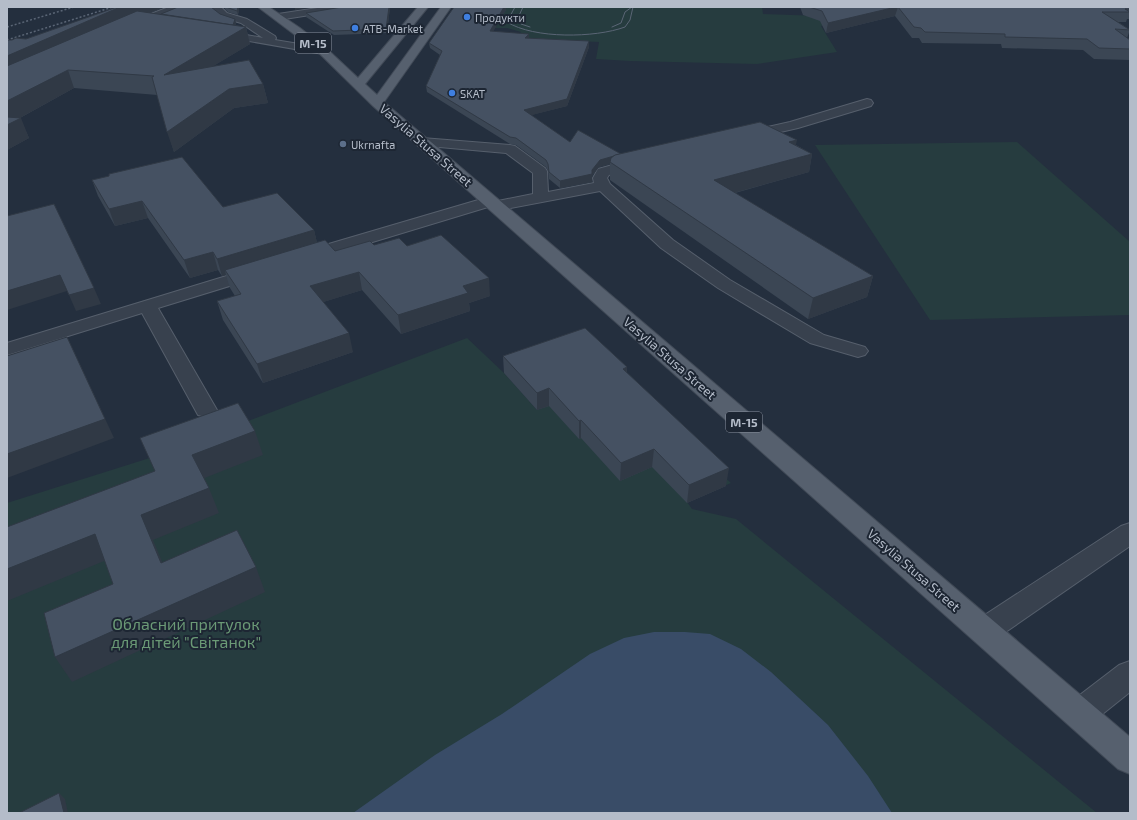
<svg xmlns="http://www.w3.org/2000/svg" width="1137" height="820" viewBox="0 0 1137 820" font-family="'Exo 2',sans-serif">
<rect width="100%" height="100%" fill="#242f3e"/>
<g fill="#263c3f">
<path d="M 476,7 L 762,7 L 763,14 L 851,17 L 821,26 L 837,52 L 757,64 L 630,61 L 596,59 L 599,42 L 517,38 L 521,32 L 507,28 L 494,28 Z"/>
<path d="M 1017,142 L 1130,242 L 1130,315 L 930,320 L 815,145 Z"/>
<path d="M 467,338 L 504,373 L 537,410 L 630,375 L 636,381 L 622,386 L 731,483 L 687,502 L 692,509 L 736,519 L 1097,813 L 7,813 L 7,503 L 156,456 Z"/>
</g>
<path fill="#394c67" d="M 654,632 L 685,632 L 710,634 L 741,649 L 771,672 L 828,725 L 868,776 L 892,813 L 353,813 L 435,755 L 502,714 L 590,654 L 624,638 Z"/>
<g fill="none" stroke-linecap="round" stroke-linejoin="round">
<defs>
<g id="minor">
<path d="M 169,7 L 182,7 L 180,9 L 135,27 L 131,28 L 126,25 L 127,23 Z"/>
<path d="M 210,7 L 221,7 L 227,13 L 247,19 L 275,36 L 276,38 L 275,40 L 323,48 L 328,51 L 323,54 L 215,35 L 214,33 L 215,31 L 219,30 L 263,38 L 241,23 L 221,17 Z"/>
<path d="M 324,7 L 347,7 L 342,10 L 278,20 L 273,17 L 278,14 Z"/>
<path d="M 867,99 L 871,100 L 873,103 L 871,106 L 798,128 L 746,140 L 741,139 L 739,136 L 741,133 L 790,122 Z"/>
<path d="M 422,138 L 510,145 L 515,146 L 545,168 L 547,171 L 548,192 L 594,183 L 593,178 L 598,169 L 638,158 L 643,159 L 645,162 L 643,165 L 609,175 L 607,178 L 610,184 L 673,240 L 730,280 L 824,335 L 865,347 L 868,351 L 865,355 L 858,357 L 810,343 L 718,288 L 661,248 L 600,191 L 495,211 L 489,209 L 488,207 L 310,261 L 304,262 L 298,261 L 295,257 L 298,253 L 485,198 L 490,196 L 495,198 L 498,201 L 533,194 L 533,173 L 506,153 L 417,145 L 415,142 L 417,139 Z"/>
<path d="M 256,267 L 262,268 L 265,272 L 262,276 L 158,308 L 217,410 L 214,415 L 206,417 L 198,415 L 142,313 L 7,355 L 7,343 Z"/>
<path d="M 1130,523 L 1130,546 L 994,640 L 984,643 L 974,640 L 970,631 L 974,622 L 1121,526 Z"/>
<path d="M 1130,661 L 1130,692 L 1090,724 L 1079,729 L 1068,724 L 1063,714 L 1068,704 L 1119,665 Z"/>
</g>
<path id="major" d="M 258,7 L 269,7 L 300,28 L 327,49 L 358,78 L 418,7 L 428,7 L 365,84 L 377,95 L 441,7 L 451,7 L 384,102 L 1130,737 L 1130,774 L 1118,769 L 373,106 L 319,53 Z"/>
</defs>
<use href="#minor" stroke="#565f6c" stroke-width="2"/>
<use href="#major" stroke="#414a57" stroke-width="2"/>
<use href="#minor" fill="#38414e" fill-rule="evenodd"/>
<use href="#major" fill="#56606e" fill-rule="evenodd"/>
<g stroke="#5a6575" stroke-width="1">
<path d="M 515,7 L 507,22 C 534,39 595,38 625,27 L 630,20 L 633,7"/>
<path d="M 523,7 L 517,20 L 521,24 L 530,27"/>
<path d="M 612,27 L 621,23 L 625,12 L 632,7"/>
</g>
<g stroke="#5a6575" stroke-width="1.5" stroke-dasharray="2 2" stroke-linecap="butt">
<path d="M 7,27 L 74,7"/>
<path d="M 7,40 L 113,7"/>
</g>
</g>
<g fill="#3b4654">
<path d="M 117,7 L 164,7 L 150,13 L 161,14 L 220,14 L 235,19 L 236,23 L 235,26 L 246,27 L 250,44 L 213,66 L 263,84 L 268,103 L 234,108 L 174,152 L 157,95 L 74,88 L 20,118 L 29,138 L 7,150 L 12,40 L 26,39 Z"/>
<path d="M 225,7 L 239,7 L 239,10 L 238,15 L 228,12 L 225,9 Z"/>
<path d="M 342,7 L 390,7 L 387,33 L 334,35 L 306,17 L 306,13 Z"/>
<path d="M 800,7 L 1130,7 L 1130,19 L 1127,19 L 1126,22 L 1118,22 L 1130,30 L 1127,38 L 1130,40 L 1130,60 L 1094,59 L 1083,50 L 1002,48 L 1001,44 L 922,43 L 919,38 L 912,38 L 895,16 L 826,33 L 820,21 L 803,15 Z"/>
<path d="M 506,10 L 493,31 L 529,38 L 589,41 L 589,47 L 567,106 L 531,115 L 570,142 L 621,154 L 796,145 L 812,154 L 809,172 L 735,193 L 873,276 L 867,297 L 808,319 L 610,180 L 610,164 L 599,167 L 592,176 L 592,182 L 560,188 L 549,179 L 548,171 L 546,167 L 516,145 L 510,144 L 427,92 L 426,86 L 440,55 L 430,48 L 429,43 Z"/>
<path d="M 92,180 L 223,207 L 314,230 L 317,243 L 335,251 L 374,245 L 407,246 L 490,296 L 469,303 L 470,311 L 401,334 L 362,290 L 323,302 L 353,352 L 263,383 L 223,320 L 217,301 L 235,296 L 230,288 L 226,275 L 222,276 L 218,270 L 190,278 L 148,218 L 115,226 L 98,196 Z"/>
<path d="M 503,356 L 627,367 L 627,373 L 726,486 L 687,503 L 652,467 L 620,481 L 581,438 L 579,439 L 549,406 L 537,410 L 504,373 Z"/>
</g>
<g fill="#303945">
<path d="M 120,7 L 164,7 L 130,21 L 7,77 L 7,56 Z"/>
<path d="M 238,7 L 239,7 L 239,10 L 238,15 L 237,11 Z"/>
<path d="M 295,7 L 314,7 L 295,10 Z"/>
<path d="M 389,7 L 390,7 L 387,33 L 386,29 Z"/>
<path d="M 504,7 L 506,7 L 506,10 L 490,37 L 490,31 Z"/>
<path d="M 896,7 L 898,7 L 895,16 L 826,33 L 828,23 Z"/>
<path d="M 235,19 L 236,23 L 233,32 L 232,28 Z"/>
<path d="M 246,27 L 250,44 L 169,93 L 164,75 Z"/>
<path d="M 529,34 L 529,39 L 525,38 Z"/>
<path d="M 589,41 L 589,47 L 567,106 L 524,117 L 524,110 Z"/>
<path d="M 68,70 L 74,88 L 7,125 L 7,101 Z"/>
<path d="M 263,84 L 268,103 L 234,108 L 174,152 L 167,132 L 229,89 Z"/>
<path d="M 21,118 L 29,138 L 7,150 L 7,125 Z"/>
<path d="M 797,140 L 793,158 L 789,142 Z"/>
<path d="M 621,154 L 610,162 L 610,164 L 599,167 L 592,176 L 592,182 L 560,188 L 560,181 L 592,170 L 600,160 Z"/>
<path d="M 812,154 L 809,172 L 712,199 L 714,180 Z"/>
<path d="M 142,201 L 148,218 L 115,226 L 109,209 Z"/>
<path d="M 314,230 L 318,247 L 225,270 L 226,275 L 222,276 L 217,259 Z"/>
<path d="M 213,252 L 218,270 L 190,278 L 184,260 Z"/>
<path d="M 359,272 L 362,290 L 314,305 L 310,286 Z"/>
<path d="M 60,275 L 67,291 L 7,310 L 7,291 Z"/>
<path d="M 873,276 L 867,297 L 808,319 L 813,298 Z"/>
<path d="M 489,278 L 490,296 L 469,303 L 470,311 L 401,334 L 398,315 L 463,286 Z"/>
<path d="M 94,288 L 101,304 L 76,311 L 69,295 Z"/>
<path d="M 349,333 L 353,352 L 263,383 L 257,364 Z"/>
<path d="M 67,337 L 114,438 L 7,478 L 7,454 Z"/>
<path d="M 627,367 L 626,384 L 623,369 Z"/>
<path d="M 549,388 L 549,406 L 537,410 L 537,393 Z"/>
<path d="M 581,420 L 581,438 L 579,439 L 579,421 Z"/>
<path d="M 255,431 L 263,455 L 202,479 L 192,455 Z"/>
<path d="M 654,449 L 652,467 L 620,481 L 621,463 Z"/>
<path d="M 729,468 L 726,486 L 687,503 L 689,485 Z"/>
<path d="M 209,488 L 219,513 L 153,540 L 173,588 L 161,563 L 141,515 Z"/>
<path d="M 95,534 L 109,559 L 7,601 L 7,569 Z"/>
<path d="M 256,567 L 265,592 L 72,682 L 55,657 Z"/>
<path d="M 59,793 L 65,799 L 68,813 L 64,813 Z"/>
</g>
<g fill="#455162" stroke="#303945">
<path d="M 117,7 L 120,7 L 7,56 L 7,40 L 12,40 L 16,38 L 26,39 Z"/>
<path d="M 178,7 L 211,7 L 220,14 L 235,19 L 233,25 L 161,14 Z"/>
<path d="M 226,7 L 238,7 L 237,11 Z"/>
<path d="M 342,7 L 389,7 L 386,29 L 333,31 L 306,13 Z"/>
<path d="M 454,7 L 504,7 L 490,31 L 529,34 L 525,38 L 589,41 L 567,99 L 524,110 L 570,142 L 578,130 L 621,154 L 600,160 L 592,170 L 592,174 L 560,181 L 549,172 L 548,164 L 546,160 L 516,138 L 510,137 L 426,86 L 442,51 L 429,43 Z"/>
<path d="M 809,7 L 896,7 L 828,23 L 822,11 Z"/>
<path d="M 898,7 L 1130,7 L 1130,9 L 1125,9 L 1130,12 L 1102,12 L 1130,30 L 1115,29 L 1130,40 L 1130,49 L 1099,48 L 1087,39 L 1005,37 L 1005,34 L 925,32 L 921,28 L 914,27 Z"/>
<path d="M 137,11 L 246,27 L 164,75 L 249,60 L 263,84 L 229,89 L 167,132 L 152,77 L 154,76 L 68,70 L 7,101 L 7,66 Z"/>
<path d="M 7,117 L 21,118 L 7,125 Z"/>
<path d="M 760,122 L 797,140 L 789,142 L 812,154 L 714,180 L 873,276 L 813,298 L 610,162 L 611,158 L 615,155 Z"/>
<path d="M 182,157 L 223,207 L 277,193 L 314,230 L 217,259 L 213,252 L 184,260 L 142,201 L 109,209 L 92,180 L 109,176 L 109,174 Z"/>
<path d="M 54,204 L 94,288 L 69,295 L 60,275 L 7,291 L 7,216 Z"/>
<path d="M 441,235 L 489,278 L 463,286 L 468,293 L 398,315 L 359,272 L 310,286 L 349,333 L 257,364 L 217,301 L 241,294 L 225,270 L 325,240 L 335,251 L 370,241 L 374,245 L 399,238 L 407,246 Z"/>
<path d="M 585,328 L 627,367 L 623,369 L 729,468 L 689,485 L 654,449 L 621,463 L 581,420 L 579,421 L 549,388 L 537,393 L 503,356 Z"/>
<path d="M 67,337 L 105,419 L 7,454 L 7,356 Z"/>
<path d="M 238,403 L 255,431 L 192,455 L 209,488 L 141,515 L 161,563 L 237,530 L 256,567 L 55,657 L 44,613 L 113,584 L 95,534 L 7,569 L 7,527 L 155,471 L 140,438 Z"/>
<path d="M 59,793 L 64,813 L 19,813 Z"/>
</g>
<g fill="#3f7fe0" stroke="#1d2633" stroke-width="1.5">
<circle cx="467" cy="17" r="4"/>
<circle cx="355" cy="28" r="4"/>
<circle cx="452" cy="93" r="4"/>
</g>
<circle fill="#5c6f8a" stroke="#1d2633" stroke-width="1.5" cx="343" cy="144" r="4"/>
<g text-anchor="middle" dominant-baseline="central" stroke-width="4" stroke-linejoin="round" paint-order="stroke">
<g font-size="11" fill="#b4bcc9" stroke="#1d2633" text-anchor="start">
<text x="475" y="17">Продукти</text>
<text x="363" y="28">ATB-Market</text>
<text x="460" y="93">SKAT</text>
<text x="351" y="144">Ukrnafta</text>
</g>
<g fill="#1d2633" stroke="#878f9c" stroke-width="1">
<rect x="295" y="33" width="36" height="20" rx="3"/>
<rect x="726" y="412" width="36" height="20" rx="3"/>
</g>
<g font-size="12" font-weight="bold" fill="#b4bcc9">
<text x="313" y="43">М-15</text>
<text x="744" y="422">М-15</text>
</g>
<g font-size="13" fill="#b4bcc9" stroke="#1d2633">
<text transform="translate(426 145) rotate(41)">Vasylia Stusa Street</text>
<text transform="translate(670 358) rotate(41)">Vasylia Stusa Street</text>
<text transform="translate(914 570) rotate(41)">Vasylia Stusa Street</text>
</g>
<g font-size="16" fill="#6b9a76" stroke="#1d2633">
<text x="186" y="623">Обласний притулок<tspan x="186" dy="18">для дітей "Світанок"</tspan></text>
</g>
</g>
<rect width="1137" height="820" fill="none" stroke="#b4bcc9" stroke-width="16"/>
</svg>
